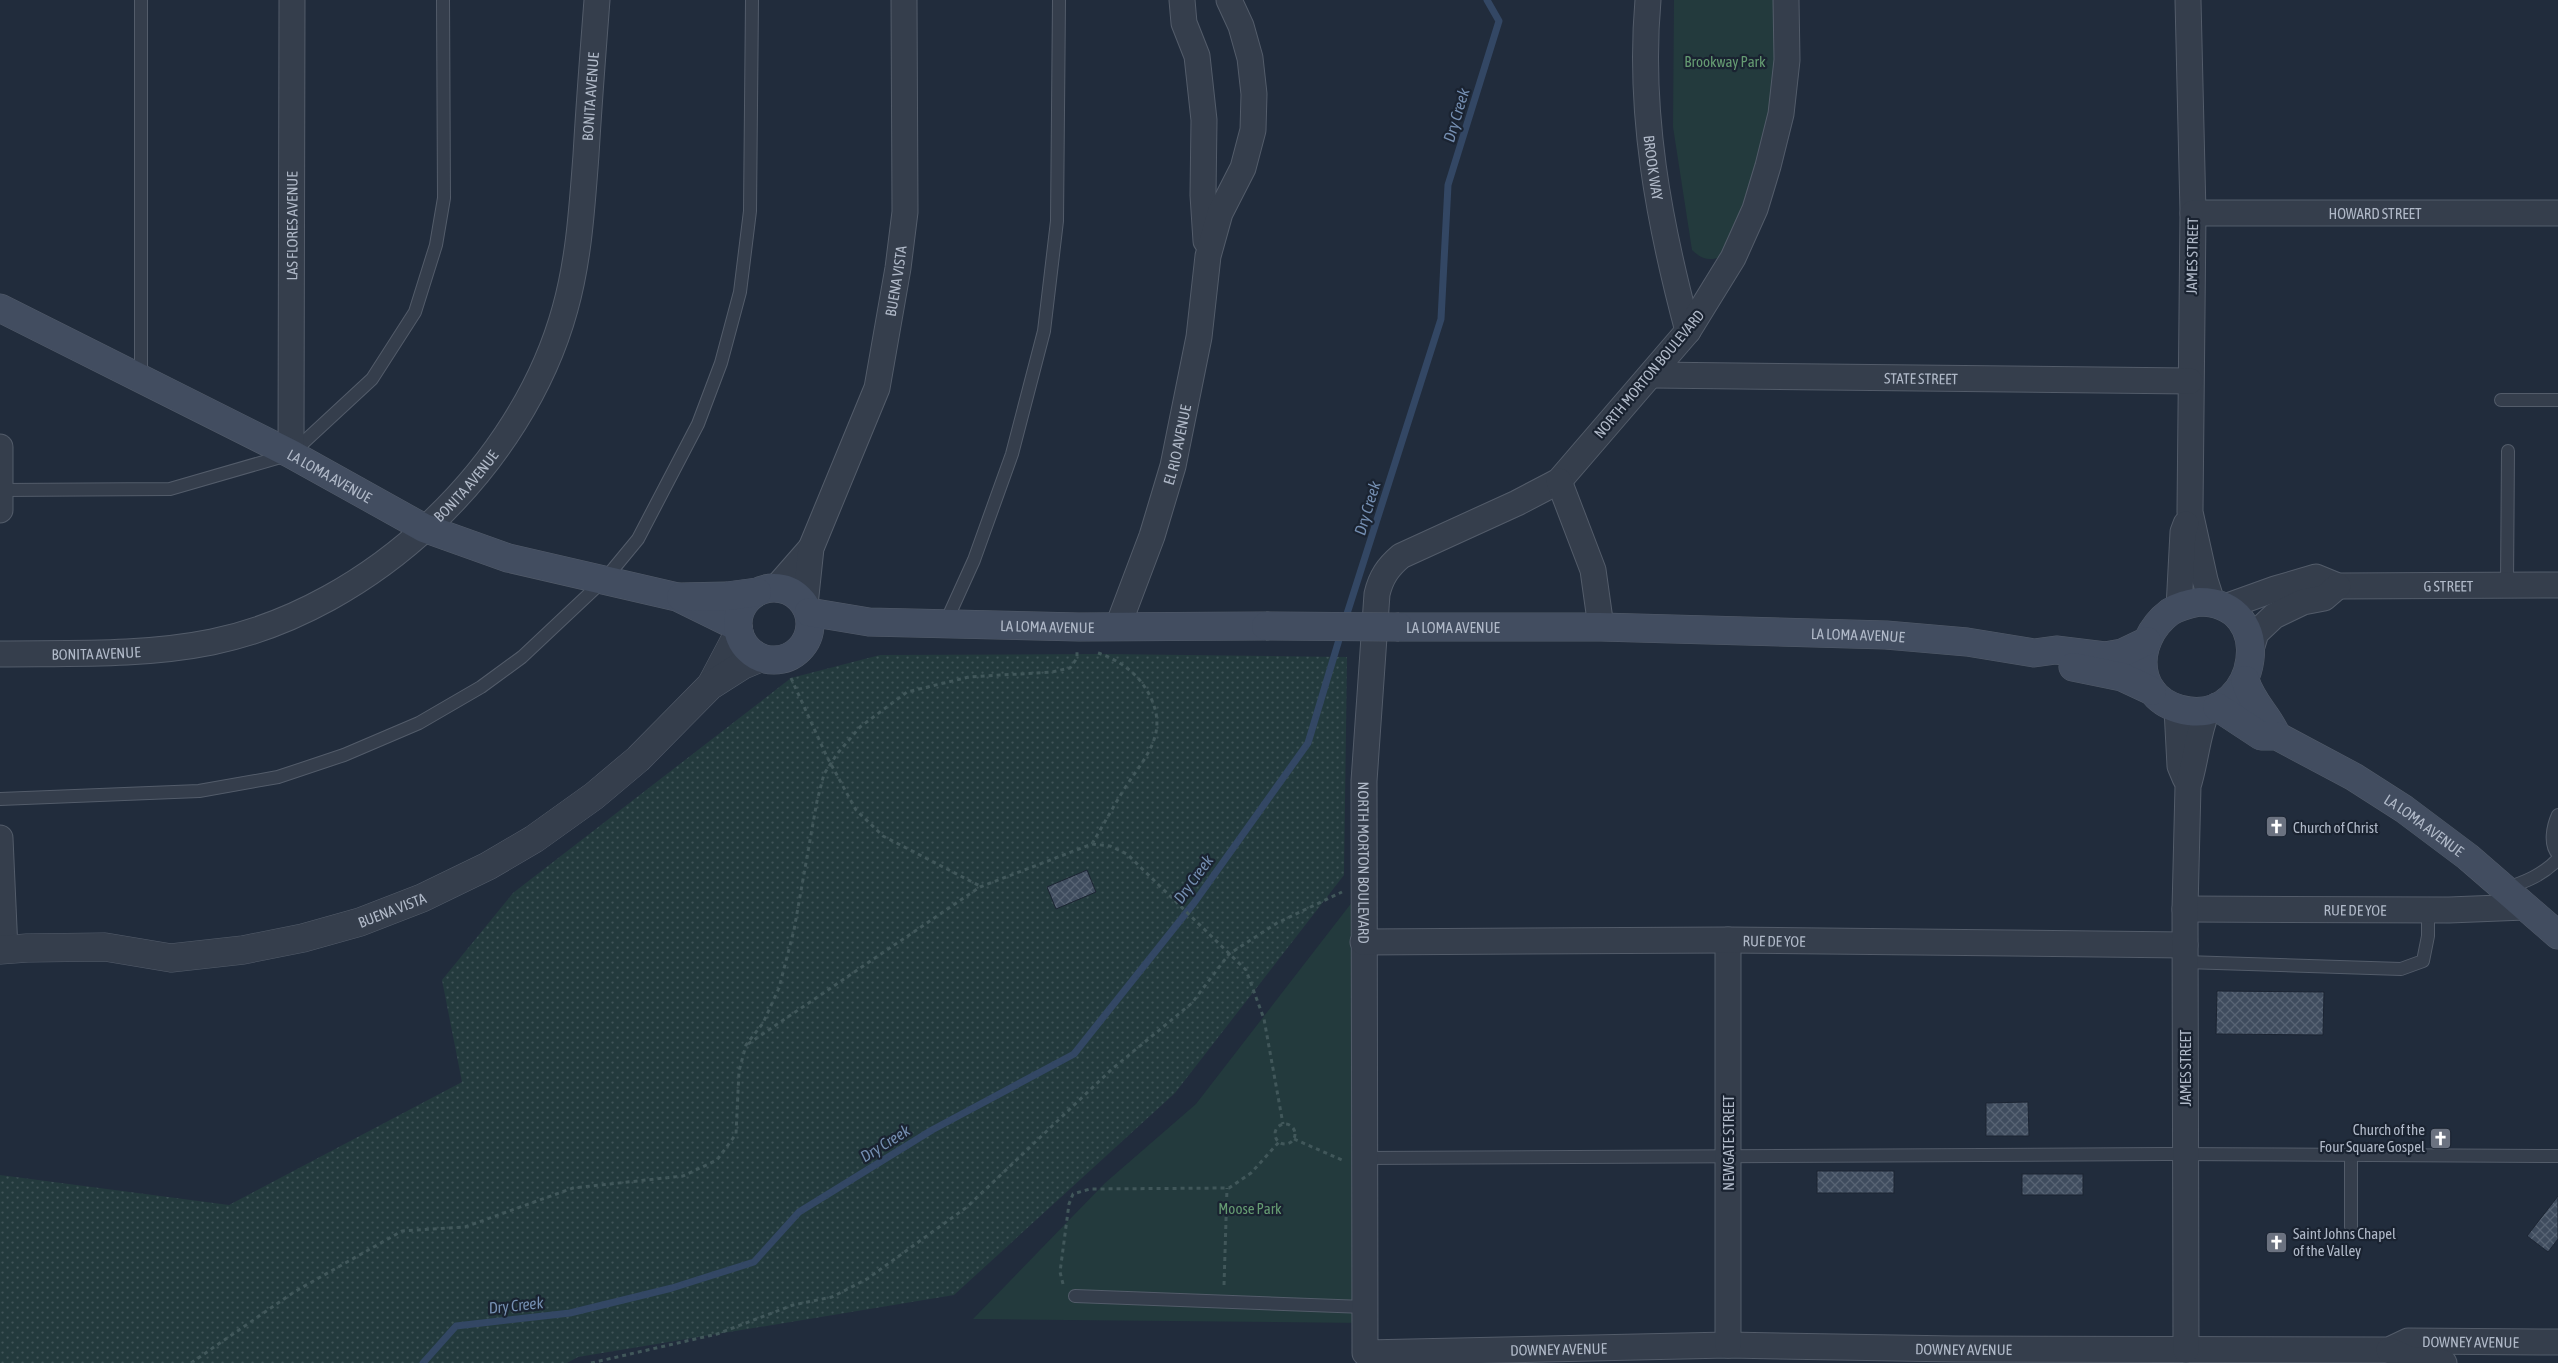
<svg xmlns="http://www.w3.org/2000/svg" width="2558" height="1363" viewBox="0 0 2558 1363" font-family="'Asap Condensed',sans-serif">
<defs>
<pattern id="grass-dots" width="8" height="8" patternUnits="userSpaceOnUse" patternTransform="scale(1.25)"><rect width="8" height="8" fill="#233a3d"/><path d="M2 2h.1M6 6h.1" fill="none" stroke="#405458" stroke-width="1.8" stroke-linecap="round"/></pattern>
<pattern id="building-cross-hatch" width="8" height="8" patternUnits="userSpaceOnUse" patternTransform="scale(1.25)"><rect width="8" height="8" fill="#3f4c5e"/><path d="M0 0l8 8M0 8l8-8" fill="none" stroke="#586474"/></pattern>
</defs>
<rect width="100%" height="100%" fill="#212c3c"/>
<path fill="url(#grass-dots)" d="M 1101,654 L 1347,657 L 1344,875 L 1175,1093 L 954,1295 L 578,1357 L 567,1363 L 0,1363 L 0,1175 L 229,1205 L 462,1082 L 442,980 L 513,893 L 791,678 L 880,655 Z"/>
<g fill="#233a3d">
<path d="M 1674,0 L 1776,0 C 1779,67 1771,141 1750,206 C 1744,223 1731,240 1722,256 C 1710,262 1701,259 1692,250 L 1673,127 Z"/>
<path d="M 1363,888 L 1365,1323 L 973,1319 L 1105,1183 L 1196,1104 Z"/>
</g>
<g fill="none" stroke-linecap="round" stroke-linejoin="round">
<g stroke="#334764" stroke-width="7">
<path d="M 1345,620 L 1441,319 L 1448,185 L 1499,21 L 1487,0"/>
<path d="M 423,1363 L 456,1326 L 570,1313 L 672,1288 L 754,1262 L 799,1212 L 932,1130 L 1074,1054 L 1194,903 L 1308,743 L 1341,633"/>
</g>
</g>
<g fill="url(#building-cross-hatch)" stroke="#1c2533">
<path d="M 1087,870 L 1096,892 L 1056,909 L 1047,887 Z"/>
<path d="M 2217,991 L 2324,992 L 2323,1035 L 2216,1034 Z"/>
<path d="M 2028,1102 L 2029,1136 L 1986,1136 L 1986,1103 Z"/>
<rect x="1817" y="1171" width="77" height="22"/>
<rect x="2022" y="1174" width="61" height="21"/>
<path d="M 2558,1196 L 2558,1239 L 2548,1252 L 2527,1236 Z"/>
</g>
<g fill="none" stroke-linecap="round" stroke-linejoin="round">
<defs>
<g id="service">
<path d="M 141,380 L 141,0"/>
<path d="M 2501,400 L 2558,400"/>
<path d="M 1,490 L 170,489 L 291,454 L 372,379 L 415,312 L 436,245 L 444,198 L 443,0"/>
<path d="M 2507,585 L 2508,451"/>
<path d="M 945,624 L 974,560 L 1012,454 L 1044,331 L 1057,221 L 1059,0"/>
<path d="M 0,799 L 199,791 L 278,777 L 344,755 L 419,723 L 481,687 L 522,657 L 605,579 L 638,539 L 698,424 L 721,363 L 740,292 L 750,211 L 752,0"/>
<path d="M 2558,815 C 2553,826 2549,844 2558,854"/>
<path d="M 2504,889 C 2525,882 2543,875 2558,859"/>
<path d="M 2185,962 L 2401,969 L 2423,961 L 2428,936 L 2428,910"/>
<path d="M 2351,1155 L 2351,1227"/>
<path d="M 1364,1158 L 2166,1154 L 2558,1156"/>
<path d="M 1075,1296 L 1365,1307"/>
</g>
<g id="minor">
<path d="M 1182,0 L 1184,23 L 1197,56 L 1204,120 L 1203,195 L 1206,241"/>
<path id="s1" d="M 1648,0 C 1638,112 1659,223 1688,331"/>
<path id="s2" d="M 1786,0 L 1787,60 L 1781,114 L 1768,166 L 1755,209 L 1733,258 L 1688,331 L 1559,481 L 1517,503 L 1401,556 C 1388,567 1381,577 1377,594 L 1364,781 L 1365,1353 L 1728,1345 L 1955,1349 L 2389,1350 L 2408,1341 L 2558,1342"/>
<path d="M 2188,0 L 2193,213 L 2190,512 L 2205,580 L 2212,602"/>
<path id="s3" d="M 2193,213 L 2558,213"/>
<path id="s4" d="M 1652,375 L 2190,381"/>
<path d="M 0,447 L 0,510"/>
<path id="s5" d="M 291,454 L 292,0"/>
<path d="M 1559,481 L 1593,570 L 1601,627"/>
<path d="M 776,588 L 811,548"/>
<path id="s6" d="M 805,605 L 811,548 L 877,388 L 898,268 L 905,212 L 904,0"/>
<path id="s7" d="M 2225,607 L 2275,589 L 2316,577 L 2338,586 L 2558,585"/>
<path d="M 2179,608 L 2183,532 L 2186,524"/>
<path id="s8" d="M 1118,626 L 1152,536 L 1173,466 L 1199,337 L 1208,256 L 1220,213 L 1243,168 L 1253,130 L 1254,94 L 1250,58 L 1241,26 L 1229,0"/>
<path d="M 2252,646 L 2256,633 L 2274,616 L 2303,602 L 2324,598 L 2338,586"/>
<path id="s9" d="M 0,654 C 70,653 143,656 212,642 C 372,609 522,466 565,309 C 579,259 582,207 586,155 C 589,103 593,52 597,0"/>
<path d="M 2177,709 L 2180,766 L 2185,778"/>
<path d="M 0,838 L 5,950"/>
<path id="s10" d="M 2185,909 L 2449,910 L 2525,907"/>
<path d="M 1728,940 L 1728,1345"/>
<path id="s11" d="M 1363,942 L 1728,940 L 2185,945"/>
<path d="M 2186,1350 L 2185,909 L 2188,786 C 2196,761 2197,735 2207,711"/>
<path d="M 2389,1350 L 2411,1360 L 2431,1359 L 2444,1363"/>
</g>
<g id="tertiary">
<path d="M 711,685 L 739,632"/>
<path id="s12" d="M 0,950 L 27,948 L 105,947 L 171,958 L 243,950 L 303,938 L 360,922 L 422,898 L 488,866 L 534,839 L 594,796 L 638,759 L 710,686 L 743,665 L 760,658"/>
</g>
<g id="secondary">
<path id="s13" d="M 0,308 L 291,454 L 424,528 L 508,558 L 677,597 L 738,627"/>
<circle cx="774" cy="624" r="36"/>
<path d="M 681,597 L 727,596 L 757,592"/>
<path d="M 2199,602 C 2279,602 2258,720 2189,711 C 2133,703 2130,642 2170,612 C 2179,606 2189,604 2199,602 Z"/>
<path id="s14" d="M 809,612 L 869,622 L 1079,627 L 1266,626"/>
<path id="s15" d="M 1399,627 L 1601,627 L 1886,635 L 1967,642 L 2034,653 L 2056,650 L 2105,656 L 2122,653 L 2147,641"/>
<path d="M 2073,667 L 2122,677 L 2152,691"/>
<path d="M 2245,680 C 2253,705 2267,713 2277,736"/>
<path id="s16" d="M 2217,707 L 2261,736 L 2277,736 L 2354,777 L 2404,809 L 2468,857 L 2558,935"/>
</g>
</defs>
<use href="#service" stroke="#535c6a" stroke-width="14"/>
<use href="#minor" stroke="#535c6a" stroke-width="27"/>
<use href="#tertiary" stroke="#535c6a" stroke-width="29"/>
<use href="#secondary" stroke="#535c6a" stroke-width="29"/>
<g stroke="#41575a" stroke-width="3" stroke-dasharray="4 4" stroke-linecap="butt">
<path d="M 791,678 L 827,757 L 856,810 L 883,836 L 980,886"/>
<path d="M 1092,844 C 1102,827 1112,809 1123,791 C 1144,757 1173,733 1146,689 C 1136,672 1117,659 1098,653"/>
<path d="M 748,1044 L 980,887 L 1092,844 L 1110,846 L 1127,854 L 1246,970 L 1264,1019 L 1283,1124"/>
<circle cx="1285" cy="1134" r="10"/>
<path d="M 1294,1139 L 1342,1160"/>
<path d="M 1063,1284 L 1060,1272 L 1069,1204 L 1073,1194 L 1090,1189 L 1229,1188 L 1251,1173 L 1279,1142"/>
<path d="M 1224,1285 L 1227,1188"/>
<path d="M 191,1363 L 294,1292 L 402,1231 L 465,1227 L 573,1188 L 683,1176 L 717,1160 L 736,1134 L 739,1071 L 746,1045 L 763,1023 L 779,988 L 794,930 L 817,801 L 824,774 L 837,754 L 860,727 L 907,692 L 969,677 L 1052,672 L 1070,668 L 1077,658 L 1077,652"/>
<path d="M 591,1363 L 717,1334 L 793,1305 L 832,1297 L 867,1279 L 967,1207 L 1112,1069 L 1192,1003 L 1229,954 L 1277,923 L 1342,892"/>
</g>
<use href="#service" stroke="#353e4c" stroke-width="12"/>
<use href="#minor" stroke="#353e4c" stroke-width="25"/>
<use href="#tertiary" stroke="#353e4c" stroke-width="28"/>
<use href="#secondary" stroke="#424d60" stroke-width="28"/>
<defs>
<path id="secondary-bridge" d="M 1266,626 L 1399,627"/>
</defs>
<use href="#secondary-bridge" stroke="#535c6a" stroke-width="29" stroke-linecap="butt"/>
<use href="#secondary-bridge" stroke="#424d60" stroke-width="28"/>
</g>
<defs>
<symbol id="church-square" viewBox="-11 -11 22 22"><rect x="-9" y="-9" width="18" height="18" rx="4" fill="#6b7280" stroke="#1a2331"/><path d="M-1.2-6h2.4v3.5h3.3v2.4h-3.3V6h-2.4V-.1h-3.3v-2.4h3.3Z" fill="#fff"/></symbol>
</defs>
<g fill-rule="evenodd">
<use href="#church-square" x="2264" y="814" width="25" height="25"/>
<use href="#church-square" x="2428" y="1126" width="25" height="25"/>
<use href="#church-square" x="2264" y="1230" width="25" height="25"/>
</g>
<g text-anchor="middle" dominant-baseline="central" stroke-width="4.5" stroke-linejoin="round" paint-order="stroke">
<g font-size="15" fill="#659b72" stroke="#1a2331">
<text x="1725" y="61">Brookway Park</text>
<text x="1250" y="1208">Moose Park</text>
</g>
<g font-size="15" fill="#b0b9c8" stroke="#1a2331">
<text stroke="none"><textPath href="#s9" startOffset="935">BONITA AVENUE</textPath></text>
<text stroke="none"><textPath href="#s1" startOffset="168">BROOK WAY</textPath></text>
<text stroke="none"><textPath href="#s3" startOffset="182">HOWARD STREET</textPath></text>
<text stroke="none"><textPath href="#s5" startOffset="228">LAS FLORES AVENUE</textPath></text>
<text transform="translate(2192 256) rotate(-89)">JAMES STREET</text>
<text stroke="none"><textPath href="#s6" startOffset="339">BUENA VISTA</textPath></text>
<text transform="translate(1649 374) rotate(-50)">NORTH MORTON BOULEVARD</text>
<text stroke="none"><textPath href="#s4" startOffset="269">STATE STREET</textPath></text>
<text stroke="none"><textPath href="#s8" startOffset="191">EL RIO AVENUE</textPath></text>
<text stroke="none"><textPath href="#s13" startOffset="370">LA LOMA AVENUE</textPath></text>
<text stroke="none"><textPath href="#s9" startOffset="516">BONITA AVENUE</textPath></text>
<text stroke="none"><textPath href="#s7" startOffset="230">G STREET</textPath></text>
<text stroke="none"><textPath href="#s14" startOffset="239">LA LOMA AVENUE</textPath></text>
<text stroke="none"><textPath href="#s15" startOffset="54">LA LOMA AVENUE</textPath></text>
<text stroke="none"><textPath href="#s15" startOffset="459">LA LOMA AVENUE</textPath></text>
<text stroke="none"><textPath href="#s9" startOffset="96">BONITA AVENUE</textPath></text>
<text stroke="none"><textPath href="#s16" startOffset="241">LA LOMA AVENUE</textPath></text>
<text stroke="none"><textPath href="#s2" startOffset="1040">NORTH MORTON BOULEVARD</textPath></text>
<text stroke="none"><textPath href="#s12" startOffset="399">BUENA VISTA</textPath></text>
<text stroke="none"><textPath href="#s10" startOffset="170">RUE DE YOE</textPath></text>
<text stroke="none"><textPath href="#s11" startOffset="411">RUE DE YOE</textPath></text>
<text transform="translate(2185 1068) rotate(-90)">JAMES STREET</text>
<text transform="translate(1728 1143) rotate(-90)">NEWGATE STREET</text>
<text stroke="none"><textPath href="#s2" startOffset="2638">DOWNEY AVENUE</textPath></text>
<text stroke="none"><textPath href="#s2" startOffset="1724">DOWNEY AVENUE</textPath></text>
<text stroke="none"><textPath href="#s2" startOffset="2129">DOWNEY AVENUE</textPath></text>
</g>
<g font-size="15" fill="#b0b9c8" stroke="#1a2331" text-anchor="start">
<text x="2293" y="827">Church of Christ</text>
<text x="2425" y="1129" text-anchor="end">Church of the<tspan x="2425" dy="17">Four Square Gospel</tspan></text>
<text x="2293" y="1233">Saint Johns Chapel<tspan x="2293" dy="17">of the Valley</tspan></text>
</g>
<g font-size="16" font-style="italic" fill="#758fb2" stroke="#1a2331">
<text transform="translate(1456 115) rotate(-73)">Dry Creek</text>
<text transform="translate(1367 508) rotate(-73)">Dry Creek</text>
<text transform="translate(1193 879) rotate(-54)">Dry Creek</text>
<text transform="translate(885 1143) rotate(-32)">Dry Creek</text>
<text transform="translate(516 1305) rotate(-6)">Dry Creek</text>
</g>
</g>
</svg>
